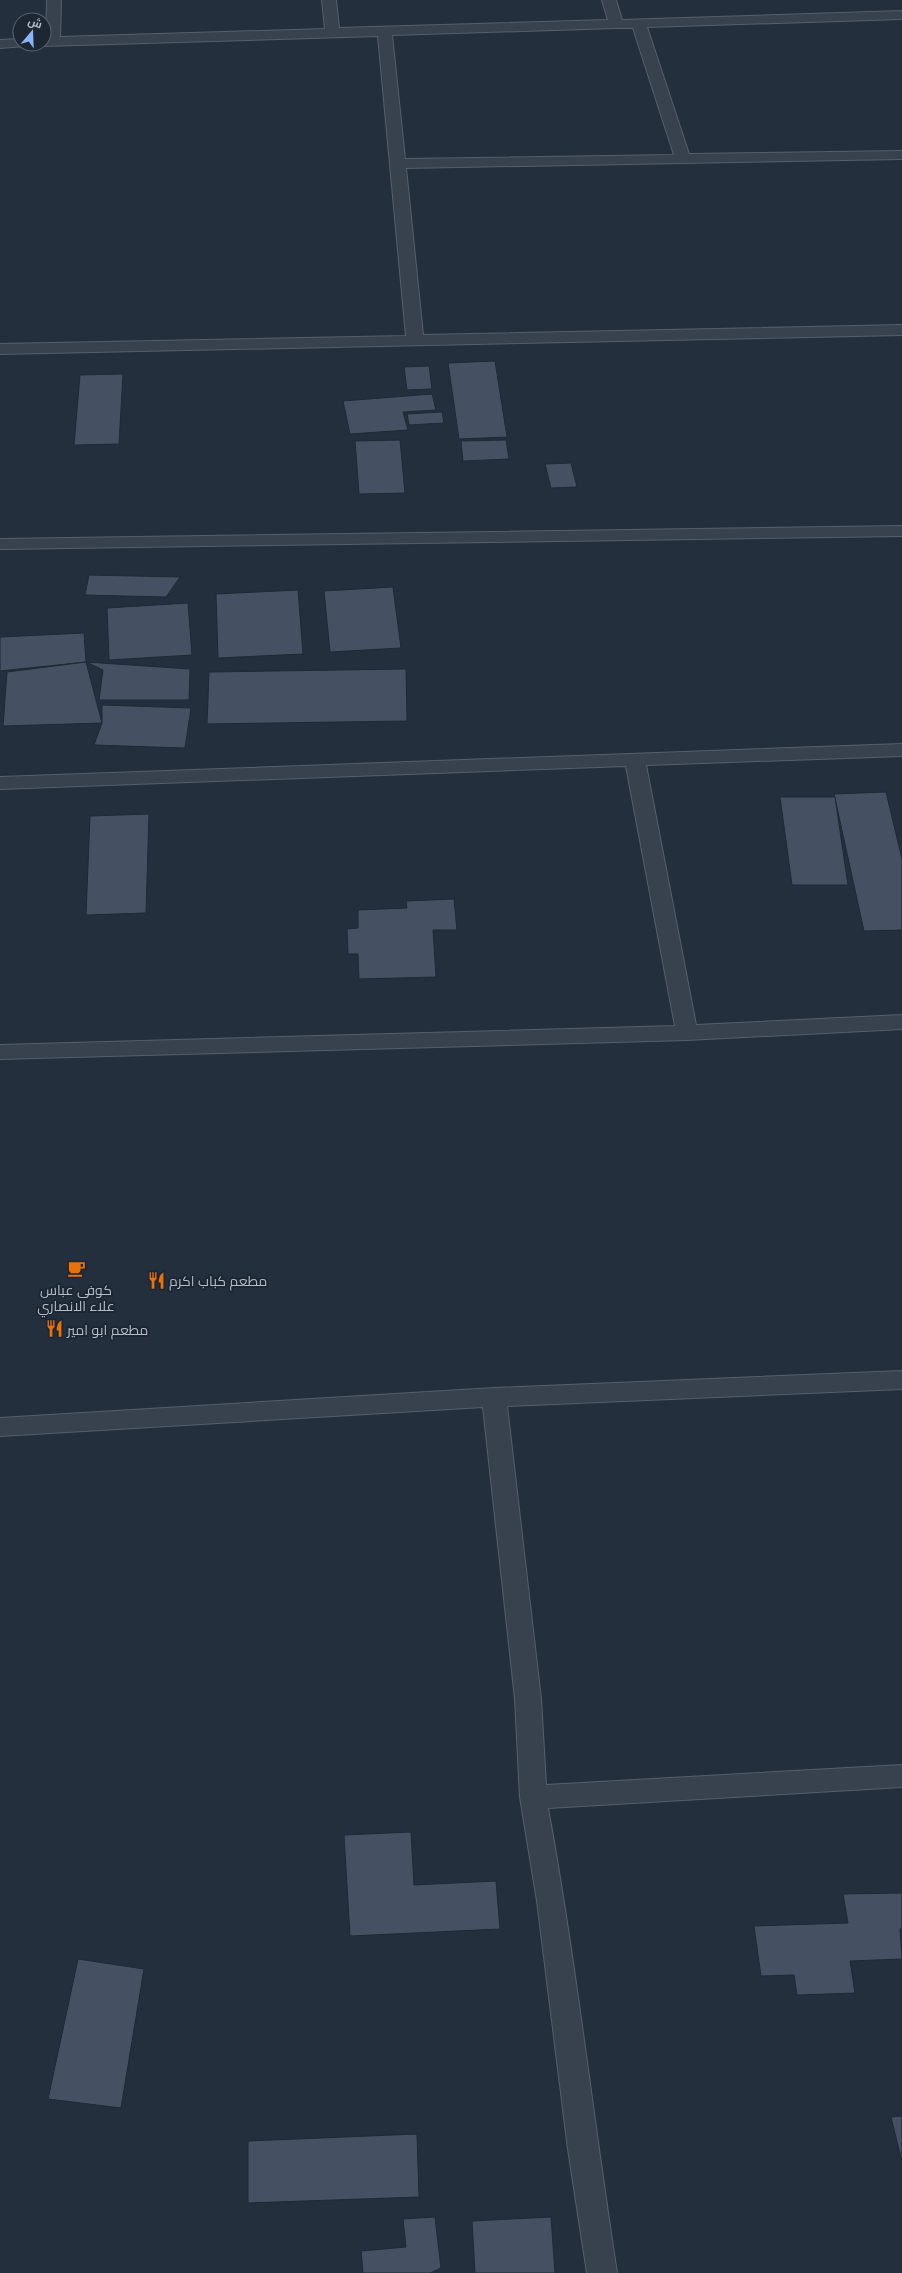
<svg xmlns="http://www.w3.org/2000/svg" width="902" height="2273" viewBox="0 0 902 2273" font-family="'Golos Text',Cairo,sans-serif">
<rect width="100%" height="100%" fill="#242f3e"/>
<g fill="#455162" stroke="#1f2835">
<path d="M 495,361 L 507,437 L 459,439 L 448,363 Z"/>
<path d="M 429,366 L 432,389 L 407,390 L 404,367 Z"/>
<path d="M 123,374 L 119,444 L 74,445 L 80,375 Z"/>
<path d="M 432,394 L 436,410 L 403,412 L 408,430 L 350,434 L 343,401 Z"/>
<path d="M 442,412 L 444,423 L 409,425 L 407,414 Z"/>
<path d="M 400,440 L 405,493 L 359,494 L 355,441 Z"/>
<path d="M 506,440 L 509,459 L 463,461 L 461,441 Z"/>
<path d="M 571,463 L 577,487 L 551,488 L 545,464 Z"/>
<path d="M 89,575 L 180,577 L 166,597 L 85,595 Z"/>
<path d="M 393,587 L 401,648 L 330,652 L 324,591 Z"/>
<path d="M 298,590 L 303,654 L 218,658 L 216,594 Z"/>
<path d="M 188,603 L 192,655 L 109,660 L 107,608 Z"/>
<path d="M 84,633 L 86,662 L 0,671 L 0,637 Z"/>
<path d="M 86,662 L 190,669 L 189,700 L 99,700 L 103,670 Z"/>
<path d="M 86,662 L 102,723 L 3,726 L 7,672 Z"/>
<path d="M 406,669 L 407,721 L 207,724 L 209,672 Z"/>
<path d="M 102,705 L 191,708 L 185,748 L 94,745 L 102,723 Z"/>
<path d="M 886,792 L 902,859 L 902,930 L 864,931 L 834,794 Z"/>
<path d="M 780,797 L 835,797 L 848,885 L 792,885 Z"/>
<path d="M 149,814 L 146,913 L 86,915 L 90,816 Z"/>
<path d="M 454,899 L 457,930 L 433,930 L 436,977 L 359,979 L 358,954 L 348,954 L 347,929 L 358,928 L 358,910 L 407,908 L 406,901 Z"/>
<path d="M 411,1832 L 414,1885 L 496,1881 L 500,1929 L 350,1936 L 344,1835 Z"/>
<path d="M 902,1893 L 902,1929 L 900,1929 L 902,1959 L 850,1961 L 855,1993 L 797,1995 L 794,1975 L 761,1976 L 754,1926 L 848,1923 L 843,1894 Z"/>
<path d="M 78,1959 L 144,1969 L 121,2108 L 48,2099 Z"/>
<path d="M 902,2116 L 902,2162 L 891,2117 Z"/>
<path d="M 417,2134 L 419,2197 L 248,2203 L 248,2141 Z"/>
<path d="M 435,2217 L 441,2268 L 430,2273 L 363,2273 L 361,2251 L 406,2247 L 403,2219 Z"/>
<path d="M 551,2217 L 555,2273 L 475,2273 L 472,2221 Z"/>
</g>
<g fill="none" stroke-linecap="round" stroke-linejoin="round">
<defs>
<g id="minor">
<path d="M 47,0 L 61,0 L 60,37 L 325,29 L 322,0 L 336,0 L 339,28 L 608,20 L 602,0 L 616,0 L 622,20 L 902,11 L 902,19 L 647,27 L 689,154 L 902,151 L 902,159 L 406,168 L 423,335 L 902,325 L 902,335 L 0,354 L 0,344 L 406,336 L 378,36 L 44,46 L 38,44 L 44,44 L 44,38 L 46,38 ZM 616,28 L 633,28 L 674,155 L 405,159 L 392,35 Z"/>
<path d="M 20,39 L 20,44 L 26,44 L 25,46 L 0,48 L 0,40 Z"/>
<path d="M 902,526 L 902,536 L 0,549 L 0,539 Z"/>
<path d="M 902,744 L 902,756 L 646,765 L 696,1025 L 902,1015 L 902,1029 L 687,1040 L 0,1059 L 0,1045 L 675,1026 L 626,766 L 0,789 L 0,777 Z"/>
<path d="M 902,1371 L 902,1389 L 507,1406 L 541,1699 L 546,1785 L 902,1765 L 902,1787 L 548,1808 C 576,1962 593,2118 617,2273 L 587,2273 L 568,2149 L 537,1901 L 520,1797 L 515,1699 L 483,1407 L 0,1436 L 0,1418 L 494,1388 Z"/>
</g>
</defs>
<use href="#minor" stroke="#565f6c" stroke-width="2"/>
<use href="#minor" fill="#38414e" fill-rule="evenodd"/>
</g>
<defs>
<symbol id="cafe-bare" viewBox="-9 -9 18 18"><path d="M-5.5-4.5H6V0H3Q3 3.5 0 3.5H-2.5Q-5.5 3.5-5.5 0ZM3-3.2v2h1.7v-2ZM-6 4.5H4V6H-6Z" fill="#e8710a" stroke="#1d2633" stroke-width="2.5" paint-order="stroke"/></symbol>
<symbol id="restaurant-bare" viewBox="-9 -9 18 18"><path d="M-5-6h1v4h1v-4h1v4h1v-4h1v5L-1.5 .5V6h-2V.5L-5-1ZM5-6V6H3V1.5H1.5Q1.5-4 5-6Z" fill="#e8710a" stroke="#1d2633" stroke-width="2.5" paint-order="stroke"/></symbol>
</defs>
<g fill-rule="evenodd">
<use href="#cafe-bare" x="64" y="1256" width="25" height="25"/>
<use href="#restaurant-bare" x="144" y="1268" width="25" height="25"/>
<use href="#restaurant-bare" x="42" y="1316" width="25" height="25"/>
</g>
<g text-anchor="middle" dominant-baseline="central" stroke-width="4" stroke-linejoin="round" paint-order="stroke">
<g font-size="14" fill="#b4bcc9" stroke="#1d2633" text-anchor="start">
<text x="169" y="1280">مطعم كباب اكرم</text>
<text x="76" y="1289" text-anchor="middle">كوفي عباس<tspan x="76" dy="16">علاء الانصاري</tspan></text>
<text x="67" y="1329">مطعم ابو امير</text>
</g>
</g>
<g transform="translate(32 32) rotate(19)"><circle r="19" fill="#1d2633" stroke="#59626f"/>
<path d="M0-3L7 15L0 10L-7 15Z" fill="#8ab4f8"/>
<text y="-6" font-size="11" font-weight="bold" text-anchor="middle" fill="#b4bcc9">ش</text>
</g>
</svg>
